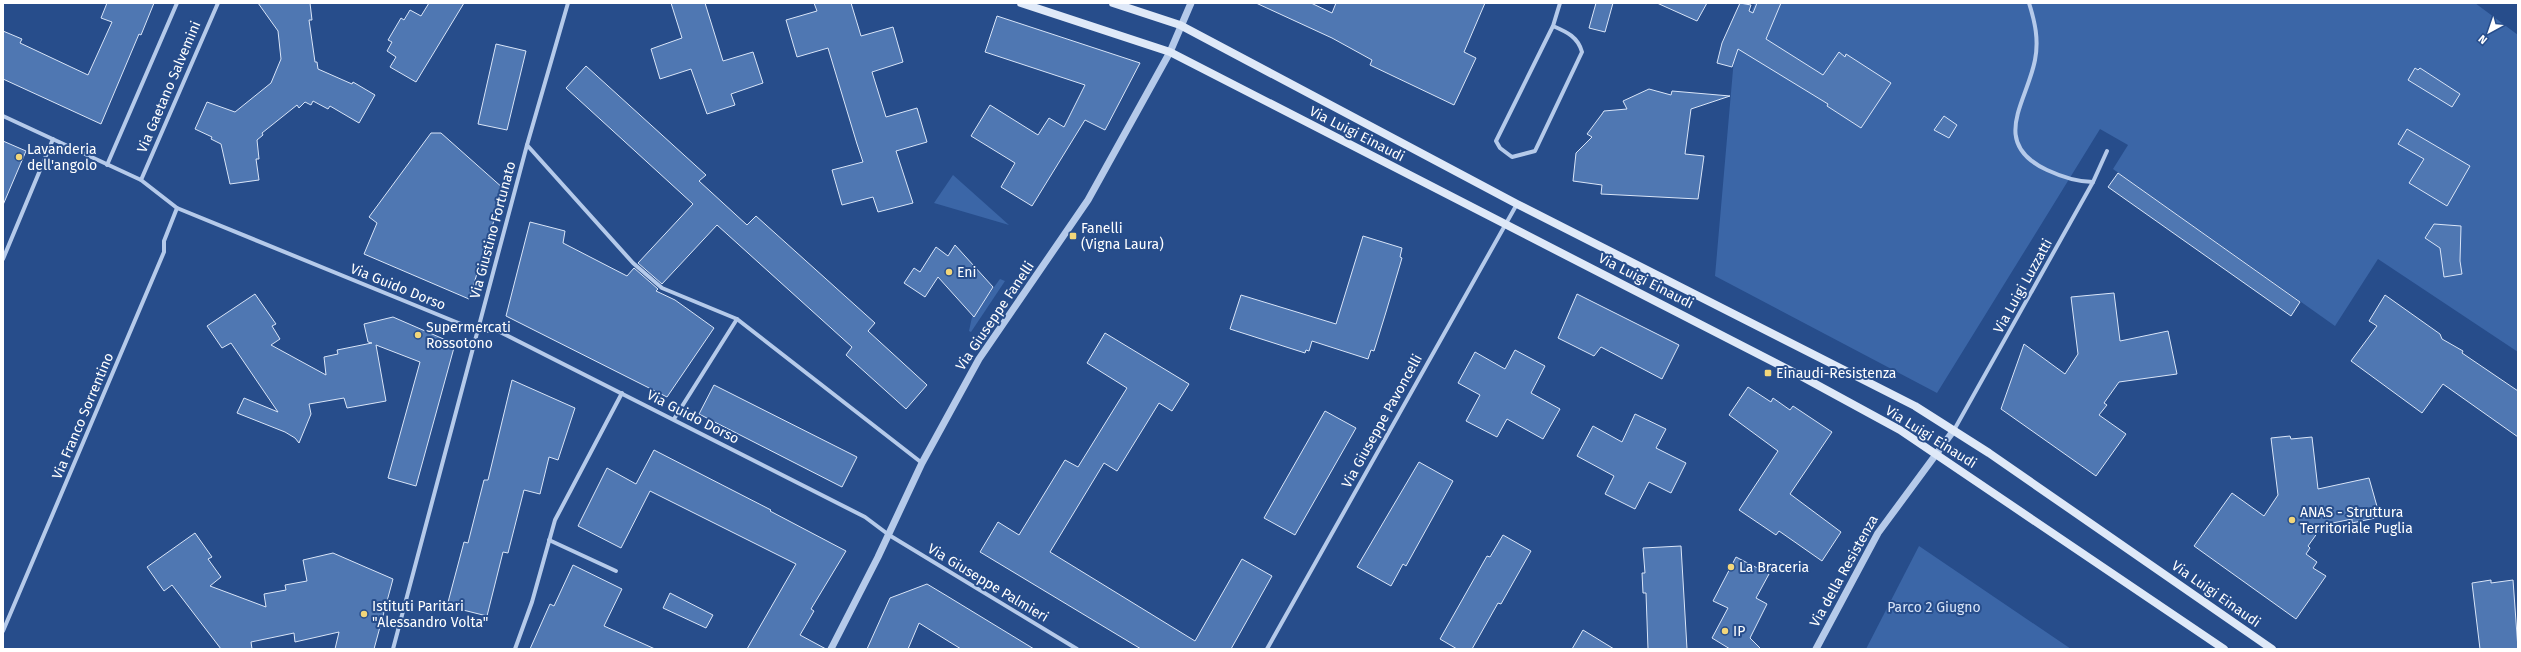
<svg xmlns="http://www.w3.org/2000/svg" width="2521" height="652" viewBox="0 0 2521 652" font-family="'Fira Sans',sans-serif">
<rect width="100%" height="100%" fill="#274d8b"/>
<g fill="#3b66a7">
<path d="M 1755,3 L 2475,3 L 2518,35 L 2518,352 L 2378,259 L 2335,326 L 2113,169 L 2128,145 L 2100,129 L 1937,393 L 1715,276 L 1735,47 Z"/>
<path d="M 953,175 L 1009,225 L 934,203 Z"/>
<path d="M 1000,279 L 1005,281 L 971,332 L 969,331 L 972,317 Z"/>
<path d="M 1919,546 L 2071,649 L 1866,649 Z"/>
</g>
<g fill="#4f77b2" stroke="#d9e5f8">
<path d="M 107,3 L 154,3 L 141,35 L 139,34 L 101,124 L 3,79 L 3,31 L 22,39 L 20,43 L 88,75 L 112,22 L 101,18 Z"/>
<path d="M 258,3 L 310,3 L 312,20 L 309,20 L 315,62 L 317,62 L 318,69 L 352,84 L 353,82 L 375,95 L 359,123 L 330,106 L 328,109 L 313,101 L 311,105 L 305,102 L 299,108 L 297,105 L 262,133 L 263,135 L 257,140 L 259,159 L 256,159 L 259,180 L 230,184 L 221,144 L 211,139 L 212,137 L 195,129 L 207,102 L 235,112 L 271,83 L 281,59 L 278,31 Z"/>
<path d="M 429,3 L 464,3 L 416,82 L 390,67 L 396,57 L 387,51 L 392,42 L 388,40 L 401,18 L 404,20 L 410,10 L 421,16 Z"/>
<path d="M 671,3 L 705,3 L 723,61 L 753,52 L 763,83 L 731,94 L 735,105 L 707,114 L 691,69 L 660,79 L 651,49 L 682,38 Z"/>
<path d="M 814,3 L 851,3 L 861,36 L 893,27 L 903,62 L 872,72 L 886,117 L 917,108 L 927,142 L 896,151 L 913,203 L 878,212 L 873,197 L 842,205 L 832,170 L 863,162 L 857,144 L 828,48 L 797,57 L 786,20 L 817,11 Z"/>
<path d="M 1256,3 L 1311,3 L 1332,13 L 1336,3 L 1485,3 L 1464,52 L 1476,58 L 1454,105 L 1370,65 L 1372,60 L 1332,38 Z"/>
<path d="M 1596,3 L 1613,3 L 1605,32 L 1589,28 Z"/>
<path d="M 1657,3 L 1707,3 L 1697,21 Z"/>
<path d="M 1740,3 L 1751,5 L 1749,11 L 1753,13 L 1757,3 L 1781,3 L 1766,39 L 1823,75 L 1839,52 L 1845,57 L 1846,54 L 1891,83 L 1861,128 L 1827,106 L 1828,104 L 1738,49 L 1732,67 L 1717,63 L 1722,43 Z"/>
<path d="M 997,16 L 1140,63 L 1105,130 L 1085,120 L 1032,206 L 1001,187 L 1015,163 L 971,136 L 990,105 L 1038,135 L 1049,118 L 1064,127 L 1085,85 L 985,52 Z"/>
<path d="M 496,44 L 526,51 L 507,130 L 478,124 Z"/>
<path d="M 586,66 L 706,175 L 699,181 L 747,225 L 756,216 L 875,323 L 868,331 L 927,385 L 906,409 L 846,355 L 852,347 L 717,225 L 662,284 L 638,263 L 693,204 L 566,88 Z"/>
<path d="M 2415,68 L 2418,70 L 2420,68 L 2460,94 L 2452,107 L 2408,80 Z"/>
<path d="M 1649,89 L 1671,95 L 1672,91 L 1730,96 L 1691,109 L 1685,154 L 1704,156 L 1698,199 L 1601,194 L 1602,185 L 1573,181 L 1576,153 L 1592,137 L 1587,134 L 1602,114 L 1604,111 L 1627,109 L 1623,101 Z"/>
<path d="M 1944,116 L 1957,125 L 1949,138 L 1934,130 Z"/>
<path d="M 2407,129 L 2470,166 L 2447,206 L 2409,183 L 2424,159 L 2398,144 Z"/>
<path d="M 431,133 L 441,133 L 504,189 L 469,299 L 364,254 L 377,223 L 369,217 Z"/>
<path d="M 3,141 L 26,151 L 3,205 Z"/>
<path d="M 2118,173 L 2300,302 L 2291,316 L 2108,187 Z"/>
<path d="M 530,222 L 565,231 L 563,243 L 627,276 L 634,268 L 658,289 L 656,291 L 675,300 L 714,328 L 667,397 L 506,316 Z"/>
<path d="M 2434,224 L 2461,226 L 2460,261 L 2462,274 L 2444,277 L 2440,248 L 2425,238 Z"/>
<path d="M 1363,236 L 1402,248 L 1400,257 L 1402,258 L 1386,312 L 1374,351 L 1371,350 L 1368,359 L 1312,341 L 1309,351 L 1306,350 L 1305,353 L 1230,329 L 1241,295 L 1336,324 Z"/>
<path d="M 955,245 L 993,287 L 974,317 L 938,277 L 925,297 L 904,283 L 914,268 L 920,272 L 936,247 L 948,256 Z"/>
<path d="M 2114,293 L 2120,341 L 2168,331 L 2177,374 L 2119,382 L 2104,403 L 2107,405 L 2099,415 L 2126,434 L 2096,476 L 2001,409 L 2024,344 L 2065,374 L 2078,354 L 2071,297 Z"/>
<path d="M 255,294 L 276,324 L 272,326 L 280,339 L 271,345 L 326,375 L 324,357 L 338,354 L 337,350 L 372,343 L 368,342 L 364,324 L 393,317 L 455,344 L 416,486 L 388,478 L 420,362 L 376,345 L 386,401 L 347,408 L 344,398 L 309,404 L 311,414 L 299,443 L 295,438 L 285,432 L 237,413 L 244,398 L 278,412 L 231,343 L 222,348 L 207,326 Z"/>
<path d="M 1577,294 L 1679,345 L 1662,379 L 1601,347 L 1594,356 L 1558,338 Z"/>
<path d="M 2385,295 L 2440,334 L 2442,339 L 2463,351 L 2462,353 L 2518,391 L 2518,437 L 2443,384 L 2422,413 L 2351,361 L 2377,326 L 2369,321 Z"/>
<path d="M 1105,333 L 1189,384 L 1172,411 L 1159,403 L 1117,471 L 1104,463 L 1050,552 L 1195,641 L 1242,559 L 1272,576 L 1231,649 L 1141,649 L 980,552 L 998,522 L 1019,535 L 1065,460 L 1078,467 L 1127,388 L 1087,363 Z"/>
<path d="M 1515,350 L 1545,366 L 1531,393 L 1560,409 L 1543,439 L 1507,419 L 1497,437 L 1466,421 L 1480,395 L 1458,383 L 1475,352 L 1505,369 Z"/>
<path d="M 512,380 L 575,408 L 558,460 L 549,457 L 540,494 L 524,490 L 508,553 L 503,552 L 487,616 L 447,606 L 464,542 L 468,543 L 484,480 L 488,480 Z"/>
<path d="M 714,385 L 857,457 L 842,487 L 699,414 Z"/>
<path d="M 1748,387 L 1771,402 L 1773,398 L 1790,410 L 1793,406 L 1832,432 L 1790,494 L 1841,532 L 1822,561 L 1779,531 L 1776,535 L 1739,510 L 1778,451 L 1729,415 Z"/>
<path d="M 1325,411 L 1356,428 L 1295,535 L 1264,518 Z"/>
<path d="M 1635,414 L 1666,429 L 1656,448 L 1686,463 L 1671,493 L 1649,482 L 1635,509 L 1605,494 L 1614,476 L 1577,456 L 1593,426 L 1622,442 Z"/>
<path d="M 2290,436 L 2291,439 L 2312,437 L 2318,489 L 2369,478 L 2380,517 L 2352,523 L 2352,519 L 2323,525 L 2308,546 L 2310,548 L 2306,554 L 2317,562 L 2313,568 L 2326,576 L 2296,619 L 2194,546 L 2232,493 L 2264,516 L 2278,495 L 2271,438 Z"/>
<path d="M 654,450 L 771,510 L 770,511 L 846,551 L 811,609 L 814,611 L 800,635 L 826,649 L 747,649 L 796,564 L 650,491 L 621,548 L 578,526 L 607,468 L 636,484 Z"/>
<path d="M 1419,462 L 1453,481 L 1406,566 L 1403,564 L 1391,586 L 1357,567 Z"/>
<path d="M 195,533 L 212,557 L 208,559 L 221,577 L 210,586 L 266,607 L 264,594 L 286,590 L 285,585 L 307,581 L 303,560 L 333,553 L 393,579 L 374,649 L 335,649 L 339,632 L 295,642 L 294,633 L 251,642 L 252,649 L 221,649 L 172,585 L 164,591 L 147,567 Z"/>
<path d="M 1503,535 L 1531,551 L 1501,604 L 1498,603 L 1472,649 L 1457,649 L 1440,639 L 1487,556 L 1490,557 Z"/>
<path d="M 1681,546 L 1687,649 L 1648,649 L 1646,593 L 1643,593 L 1642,573 L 1645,573 L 1643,548 Z"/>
<path d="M 1736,557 L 1769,574 L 1756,598 L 1767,604 L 1750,638 L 1761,649 L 1730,649 L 1712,638 L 1728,608 L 1713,601 Z"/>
<path d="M 573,565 L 622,589 L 604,626 L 655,649 L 530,649 L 550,604 L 554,606 Z"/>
<path d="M 2491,580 L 2491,583 L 2513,580 L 2518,649 L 2480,649 L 2472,583 Z"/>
<path d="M 927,584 L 947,596 L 1034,649 L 961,649 L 919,623 L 908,649 L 867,649 L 890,598 Z"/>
<path d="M 670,593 L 713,615 L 706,628 L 663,608 Z"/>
<path d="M 1583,630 L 1614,649 L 1572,649 Z"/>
</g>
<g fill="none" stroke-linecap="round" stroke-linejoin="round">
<g stroke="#b5caea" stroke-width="4">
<path d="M 2029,3 C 2035,22 2039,40 2035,60 C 2027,102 1989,143 2047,170 C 2062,177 2076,182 2093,182"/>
<path d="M 1553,26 C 1567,32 1578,37 1582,52 L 1535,151 L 1512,157 L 1500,148 L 1496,141 L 1553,26 L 1560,3"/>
<path d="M 3,116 L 141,180 L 177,208 L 478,331 L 498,331 L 865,517 L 889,535 L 1077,649"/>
<path d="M 527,145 L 633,263 L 662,288 L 737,319 L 922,463"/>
<path d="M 107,165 L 177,3"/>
<path d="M 141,180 L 218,3"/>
<path d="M 3,259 L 53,139"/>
<path d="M 674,419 L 737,319"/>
<path d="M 1954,430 L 2093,182 L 2107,151"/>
<path d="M 549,540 L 616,571"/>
<path d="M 3,631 L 164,252 L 164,241 L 177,208"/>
<path d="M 393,649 L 527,145 L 568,3"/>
<path d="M 515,649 L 532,602 L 555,520 L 622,393"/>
<path d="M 1267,649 L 1517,204"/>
</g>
<g stroke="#b5caea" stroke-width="7">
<path d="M 831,649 L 878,557 L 922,463 L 979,359 L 1088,200 L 1170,52 L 1191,3"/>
<path d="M 1816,649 L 1878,533 L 1954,430"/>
</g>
<g stroke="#dfe9f8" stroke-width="8">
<path d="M 1021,3 L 1170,52 L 1799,375 L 1900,430 L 2224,649"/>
<path d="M 1113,3 L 1180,25 L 1517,204 L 1915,406 L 1989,453 L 2272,649"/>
</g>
</g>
<g fill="#f2d67a" stroke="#274d8b" stroke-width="1.5">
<circle cx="19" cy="157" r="4"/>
<rect x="1069" y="232" width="8" height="8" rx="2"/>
<circle cx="949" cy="272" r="4"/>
<circle cx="418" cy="335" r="4"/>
<rect x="1764" y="369" width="8" height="8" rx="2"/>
<circle cx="2292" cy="520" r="4"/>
<circle cx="1731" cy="567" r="4"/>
<circle cx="364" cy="614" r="4"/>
<circle cx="1725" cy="631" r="4"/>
</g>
<g text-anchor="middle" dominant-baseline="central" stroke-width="4" stroke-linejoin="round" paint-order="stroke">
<g font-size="14" fill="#fff" stroke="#274d8b">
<text transform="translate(169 87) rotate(-67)">Via Gaetano Salvemini</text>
<text transform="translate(1357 134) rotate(27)">Via Luigi Einaudi</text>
<text transform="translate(493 230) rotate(-75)">Via Giustino Fortunato</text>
<text transform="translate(1646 281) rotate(27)">Via Luigi Einaudi</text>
<text transform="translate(2023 286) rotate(-61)">Via Luigi Luzzatti</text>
<text transform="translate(398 287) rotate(22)">Via Guido Dorso</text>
<text transform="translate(995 316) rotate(-56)">Via Giuseppe Fanelli</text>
<text transform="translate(83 416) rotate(-67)">Via Franco Sorrentino</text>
<text transform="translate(693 417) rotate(27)">Via Guido Dorso</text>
<text transform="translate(1382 421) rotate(-61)">Via Giuseppe Pavoncelli</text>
<text transform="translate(1931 437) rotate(32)">Via Luigi Einaudi</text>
<text transform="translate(1844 571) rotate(-61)">Via della Resistenza</text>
<text transform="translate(988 583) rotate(31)">Via Giuseppe Palmieri</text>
<text transform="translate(2216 594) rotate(35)">Via Luigi Einaudi</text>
</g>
<g font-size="14" fill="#fff" stroke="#274d8b" text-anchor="start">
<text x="27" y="149">Lavanderia<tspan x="27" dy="16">dell'angolo</tspan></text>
<text x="1081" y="228">Fanelli<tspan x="1081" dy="16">(Vigna Laura)</tspan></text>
<text x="957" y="272">Eni</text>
<text x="426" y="327">Supermercati<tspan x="426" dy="16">Rossotono</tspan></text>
<text x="1776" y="373">Einaudi-Resistenza</text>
<text x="2300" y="512">ANAS - Struttura<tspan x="2300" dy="16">Territoriale Puglia</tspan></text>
<text x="1739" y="567">La Braceria</text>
<text x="372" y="606">Istituti Paritari<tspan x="372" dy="16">"Alessandro Volta"</tspan></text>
<text x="1733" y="631">IP</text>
</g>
<g font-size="14" fill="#d9e5f8" stroke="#274d8b">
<text x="1934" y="607">Parco 2 Giugno</text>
</g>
</g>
<rect width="2521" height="652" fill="none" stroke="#ffffff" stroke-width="8"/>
<g transform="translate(2489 32) rotate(220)" stroke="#274d8b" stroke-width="3" paint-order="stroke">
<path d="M0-3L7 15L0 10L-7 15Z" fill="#ffffff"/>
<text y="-6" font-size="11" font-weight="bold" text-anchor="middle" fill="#ffffff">N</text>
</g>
</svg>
